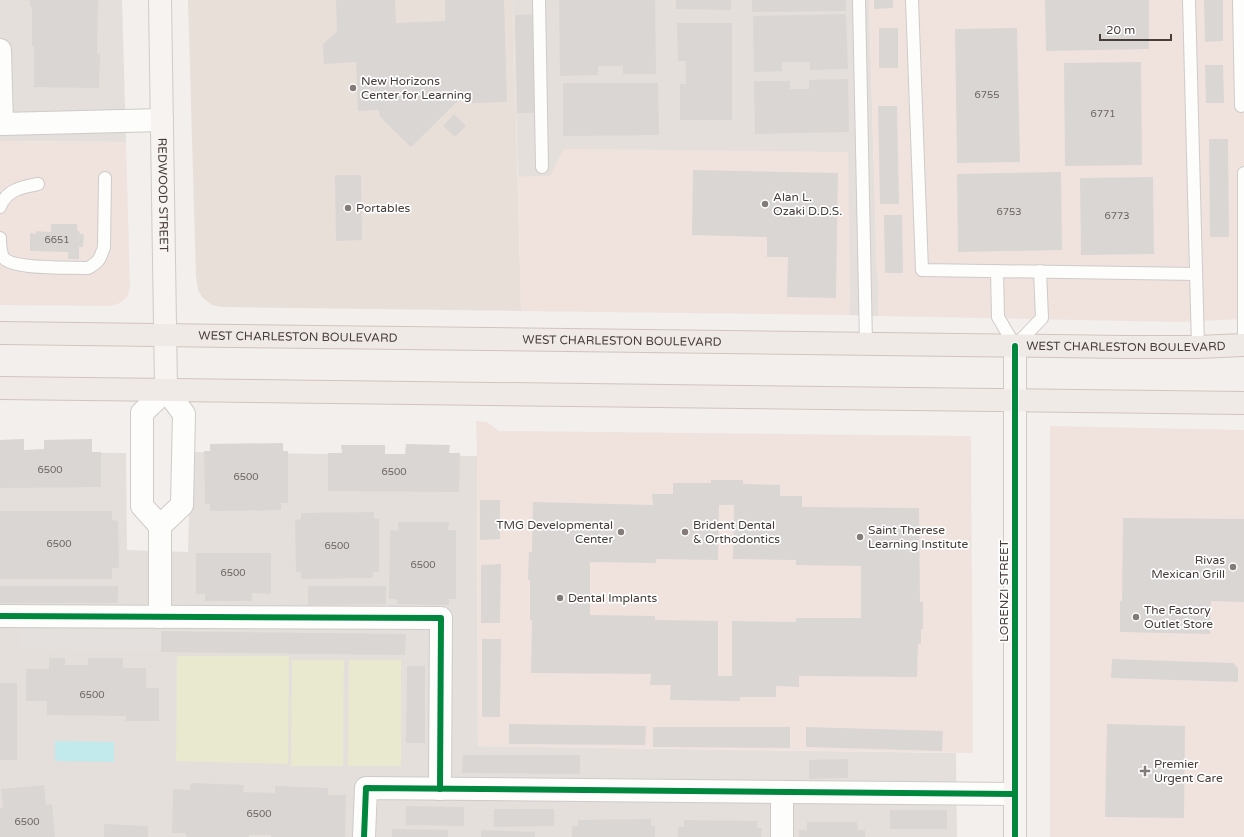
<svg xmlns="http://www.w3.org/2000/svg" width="1244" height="837" viewBox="0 0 1244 837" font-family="'Varela Round',sans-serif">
<rect width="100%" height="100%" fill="#f2efed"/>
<g fill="#e5dfdb">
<path d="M 0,0 L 122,0 L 126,142 L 0,141 Z"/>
<path d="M 513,0 L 869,0 L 877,274 L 878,278 L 878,316 L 849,315 L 850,287 L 550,176 L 518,177 Z"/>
<path d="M 0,452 L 126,453 L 127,550 L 188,552 L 191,452 L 477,456 L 478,746 L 956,753 L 957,837 L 0,837 Z"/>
</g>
<g fill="#f0e3de">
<path d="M 869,0 L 1244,0 L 1244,319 L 1178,322 L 878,316 L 878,278 L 877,274 Z"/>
<path d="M 0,141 L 126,142 L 130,288 L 127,297 L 120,303 L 110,306 L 0,305 Z"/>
<path d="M 564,149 L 848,152 L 850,287 L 849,315 L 521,311 L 518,177 L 550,176 Z"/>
<path d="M 476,421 L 487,422 L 499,431 L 971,436 L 973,753 L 478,746 L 477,456 Z"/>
<path d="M 1050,426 L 1244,430 L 1244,837 L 1050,837 Z"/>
</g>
<path fill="#e8dfd9" d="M 188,0 L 513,0 L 521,311 L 221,307 L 212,305 L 202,297 L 198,290 L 196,276 Z"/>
<g fill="#e8e9cf">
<path d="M 177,656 L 289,656 L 288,764 L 176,761 Z"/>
<path d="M 292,660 L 344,660 L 343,766 L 291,766 Z"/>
<path d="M 349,660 L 401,660 L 401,766 L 348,766 Z"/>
</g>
<path fill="#e3e0de" d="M 19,629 L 406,634 L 405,655 L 19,650 Z"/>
<path fill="#c2e9ec" d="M 55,741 L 114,742 L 114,762 L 55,761 Z"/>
<g fill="#dad6d4" fill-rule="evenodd">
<path d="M 30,0 L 98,0 L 97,54 L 100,54 L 99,88 L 34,87 L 34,46 L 32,46 L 32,7 L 30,7 Z"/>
<path d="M 336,0 L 395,0 L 396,23 L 445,21 L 445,0 L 504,0 L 507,102 L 472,103 L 472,91 L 468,91 L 411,147 L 380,117 L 379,110 L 358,111 L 356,62 L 324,64 L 323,44 L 337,32 Z"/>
<path d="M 559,0 L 655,0 L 656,74 L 623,74 L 623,66 L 598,66 L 598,75 L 560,76 Z"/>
<path d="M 676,0 L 731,0 L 731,10 L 676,9 Z"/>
<path d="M 752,0 L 846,0 L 846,11 L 752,12 Z"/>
<path d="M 874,0 L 893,0 L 893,8 L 874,9 Z"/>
<path d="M 1045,0 L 1149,0 L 1149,49 L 1046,51 Z"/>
<path d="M 1204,0 L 1223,0 L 1223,41 L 1205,42 Z"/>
<path d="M 533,14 L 535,113 L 517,113 L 515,15 Z"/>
<path d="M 846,14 L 848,69 L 810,70 L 810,62 L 782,62 L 782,71 L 754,72 L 753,16 Z"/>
<path d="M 677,23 L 732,23 L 732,120 L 680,120 L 680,84 L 686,84 L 686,61 L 678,61 Z"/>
<rect x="879" y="28" width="19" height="40"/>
<path d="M 1017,28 L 1020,162 L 957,163 L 955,29 Z"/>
<path d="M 1141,62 L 1142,165 L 1065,166 L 1064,63 Z"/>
<path d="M 1205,65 L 1223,65 L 1224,103 L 1206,103 Z"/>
<path d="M 848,79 L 849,132 L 755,134 L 754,81 L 790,81 L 790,89 L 809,89 L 809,80 Z"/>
<path d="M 563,83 L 658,83 L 659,135 L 563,136 Z"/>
<path d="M 878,106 L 897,106 L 899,204 L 880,204 Z"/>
<path d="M 454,114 L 466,126 L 455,137 L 443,126 Z"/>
<path d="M 1209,139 L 1228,139 L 1229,237 L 1210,237 Z"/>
<path d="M 693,170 L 838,173 L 836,298 L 787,297 L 788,257 L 767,257 L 767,237 L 692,235 Z"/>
<path d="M 1061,172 L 1062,250 L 958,252 L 957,174 Z"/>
<path d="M 335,175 L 361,175 L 362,240 L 336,241 Z"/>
<path d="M 1153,177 L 1154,254 L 1081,255 L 1080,178 Z"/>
<path d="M 884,215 L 902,215 L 903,273 L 885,273 Z"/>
<path d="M 51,224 L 77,224 L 77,230 L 80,232 L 79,234 L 84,234 L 83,247 L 79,247 L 79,259 L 68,259 L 68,252 L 30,251 L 30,233 L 36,234 L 36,231 L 51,232 Z"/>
<path d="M 24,439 L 24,450 L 44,449 L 44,440 L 92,439 L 92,452 L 101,452 L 101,487 L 0,488 L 0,440 Z"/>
<path d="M 283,443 L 283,451 L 288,451 L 288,503 L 281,503 L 281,510 L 210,511 L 210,504 L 205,504 L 204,451 L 210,451 L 210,444 Z"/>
<path d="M 406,444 L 450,445 L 449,453 L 460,453 L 459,492 L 328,491 L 328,453 L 342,453 L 341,445 L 385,445 L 385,454 L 405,454 Z"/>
<path d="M 711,480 L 743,480 L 743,484 L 780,485 L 780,496 L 802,496 L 802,507 L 919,508 L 920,602 L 923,602 L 923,629 L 921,629 L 921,644 L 918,644 L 917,677 L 799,676 L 799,687 L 776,686 L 776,697 L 740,697 L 740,701 L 670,700 L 671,685 L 650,685 L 651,674 L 531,673 L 532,620 L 530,620 L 530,580 L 528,580 L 529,552 L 532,552 L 533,502 L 653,505 L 652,494 L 673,494 L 673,483 L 711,483 ZM 719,505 L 734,505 L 733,559 L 796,560 L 796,565 L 861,566 L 861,618 L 796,618 L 796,622 L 732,621 L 732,676 L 718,676 L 718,621 L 655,620 L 655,616 L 590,615 L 590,562 L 656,563 L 656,559 L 718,560 Z"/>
<path d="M 480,500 L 500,500 L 500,539 L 480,540 Z"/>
<path d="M 0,511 L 112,511 L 112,520 L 118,521 L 119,568 L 112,568 L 112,579 L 0,579 Z"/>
<path d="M 374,512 L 374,519 L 379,519 L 379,572 L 373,572 L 372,578 L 301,579 L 301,572 L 296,572 L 295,520 L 301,519 L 301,513 Z"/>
<path d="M 1123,518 L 1244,519 L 1244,602 L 1211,601 L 1210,634 L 1120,632 L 1120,601 L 1122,601 Z"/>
<path d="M 398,522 L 449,522 L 448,530 L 456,530 L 456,599 L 449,599 L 449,605 L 397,604 L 397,599 L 389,599 L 390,530 L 398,531 Z"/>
<path d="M 196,553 L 271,553 L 271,594 L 252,593 L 252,601 L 205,601 L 205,594 L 196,594 Z"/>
<path d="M 501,564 L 500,623 L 481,623 L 481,565 Z"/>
<rect x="0" y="586" width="118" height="17"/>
<path d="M 308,586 L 386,586 L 386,604 L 308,605 Z"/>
<path d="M 161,631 L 406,634 L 405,655 L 161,652 Z"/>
<path d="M 482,639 L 501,639 L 500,717 L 482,717 Z"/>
<path d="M 49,658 L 65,658 L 65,665 L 88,665 L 88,658 L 123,658 L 123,668 L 146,668 L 146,688 L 159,688 L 159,721 L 126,721 L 126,716 L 47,715 L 47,701 L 26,701 L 26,669 L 49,669 Z"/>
<path d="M 1112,659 L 1233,663 L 1238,668 L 1238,682 L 1111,678 Z"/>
<path d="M 407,666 L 425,666 L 425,743 L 406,743 Z"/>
<rect x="0" y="683" width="17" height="77"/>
<path d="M 509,724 L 646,726 L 645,745 L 509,744 Z"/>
<path d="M 1107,724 L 1185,726 L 1184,818 L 1105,817 Z"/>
<path d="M 653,727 L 790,727 L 790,748 L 653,747 Z"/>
<path d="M 806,727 L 943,731 L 942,751 L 806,747 Z"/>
<path d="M 463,755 L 580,755 L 580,774 L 462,773 Z"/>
<path d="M 848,759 L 848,778 L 809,779 L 809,760 Z"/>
<path d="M 191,783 L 244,785 L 243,792 L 275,793 L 275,786 L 328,788 L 328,795 L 346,795 L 345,837 L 271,837 L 271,835 L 249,835 L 249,837 L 186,837 L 186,833 L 172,833 L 173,789 L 190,790 Z"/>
<path d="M 44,785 L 46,805 L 52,804 L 55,837 L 0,837 L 0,808 L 3,807 L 1,789 Z"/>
<path d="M 406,806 L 464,807 L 464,826 L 406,825 Z"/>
<path d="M 494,809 L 554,809 L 554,826 L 494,827 Z"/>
<rect x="890" y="810" width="57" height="19"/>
<path d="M 651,819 L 651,826 L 655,826 L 655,837 L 572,837 L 572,826 L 578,826 L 578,820 Z"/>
<path d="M 684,820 L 757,821 L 757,828 L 762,828 L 761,837 L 678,837 L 678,827 L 684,827 Z"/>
<path d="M 807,822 L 857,822 L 858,830 L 865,830 L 865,837 L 799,837 L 799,830 L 807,830 Z"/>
<path d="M 104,824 L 148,826 L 148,837 L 104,837 Z"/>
<path d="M 392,829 L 448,830 L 448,837 L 392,837 Z"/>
<path d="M 481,830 L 535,832 L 535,837 L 481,837 Z"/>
</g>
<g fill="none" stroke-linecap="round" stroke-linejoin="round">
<defs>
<g id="lane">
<path d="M 539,0 L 542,167"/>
<path d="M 859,0 L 866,344"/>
<path d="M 912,0 L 922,270 L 1196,274"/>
<path d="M 1189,0 L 1198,347"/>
<path d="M 1239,0 L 1241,106"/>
<path d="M 0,207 C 6,190 22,187 38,184"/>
<path d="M 0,238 C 0,244 0,251 3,257 C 11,270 71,267 88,268 C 99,262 100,259 104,247 L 105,178"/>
<path d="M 997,271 L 998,317 L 1015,346 L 1042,318 L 1040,271"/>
<path d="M 1244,345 L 1244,173"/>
</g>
<g id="street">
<path d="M 0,50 L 2,124 L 162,120"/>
<path d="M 0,616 L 441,618 L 440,789"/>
<path d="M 160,617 L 160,526 L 142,506 L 142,413 L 166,390 L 184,414 L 182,505 L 160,526"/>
<path d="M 364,837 L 366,788 L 1015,794"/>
<path d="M 782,837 L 782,792"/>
</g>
<g id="secondary">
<path id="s1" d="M 160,0 L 166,390"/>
<path d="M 1015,346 L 1015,837"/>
</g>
<g id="primary">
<path id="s2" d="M 0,333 L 1127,347 L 1198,347 L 1244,345"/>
<path d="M 0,388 L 1244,403"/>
</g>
</defs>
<use href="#lane" stroke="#cecbc9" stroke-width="14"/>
<use href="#street" stroke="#cecbc9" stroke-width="24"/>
<use href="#secondary" stroke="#d2cac5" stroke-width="24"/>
<use href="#primary" stroke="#d2c4bc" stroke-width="24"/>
<use href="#lane" stroke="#fdfdfc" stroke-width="12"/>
<use href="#street" stroke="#fdfdfc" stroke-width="22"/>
<use href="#secondary" stroke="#f6f3f0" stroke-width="22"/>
<use href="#primary" stroke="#f0eae6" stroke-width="22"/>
<defs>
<g id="cycleway">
<path d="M 1015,346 L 1015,837"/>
<path d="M 0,616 L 441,618 L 440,789"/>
<path d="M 364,837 L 366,788 L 1015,794"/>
</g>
</defs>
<use href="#cycleway" stroke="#fff" stroke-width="8"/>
<use href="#cycleway" stroke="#00873e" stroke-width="6"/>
</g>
<g fill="#837b78" stroke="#fff" stroke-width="1.5">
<circle cx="353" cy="88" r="4"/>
<circle cx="765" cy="204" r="4"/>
<circle cx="348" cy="208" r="4"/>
<circle cx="621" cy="532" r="4"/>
<circle cx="685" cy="532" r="4"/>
<circle cx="860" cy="537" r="4"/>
<circle cx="1233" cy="567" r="4"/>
<circle cx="560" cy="598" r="4"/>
<circle cx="1136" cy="617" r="4"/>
<path d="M1143 765h4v4h4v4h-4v4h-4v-4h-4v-4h4z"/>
</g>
<g text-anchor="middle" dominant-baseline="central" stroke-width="3.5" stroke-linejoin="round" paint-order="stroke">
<g font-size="10" fill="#6d6561">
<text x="987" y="95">6755</text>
<text x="1103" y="114">6771</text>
<text x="1009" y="212">6753</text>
<text x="1117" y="216">6773</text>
<text x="57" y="240">6651</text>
<text x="50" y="470">6500</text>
<text x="394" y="472">6500</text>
<text x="246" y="477">6500</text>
<text x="59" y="544">6500</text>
<text x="337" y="546">6500</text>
<text x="423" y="565">6500</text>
<text x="233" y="573">6500</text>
<text x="92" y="695">6500</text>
<text x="259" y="814">6500</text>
<text x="27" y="822">6500</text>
</g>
<g font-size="12" fill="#473d39" stroke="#fff" text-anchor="start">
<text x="361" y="81">New Horizons<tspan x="361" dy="14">Center for Learning</tspan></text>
<text x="773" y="197">Alan L.<tspan x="773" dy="14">Ozaki D.D.S.</tspan></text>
<text x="356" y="208">Portables</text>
<text x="613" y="525" text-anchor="end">TMG Developmental<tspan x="613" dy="14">Center</tspan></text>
<text x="693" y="525">Brident Dental<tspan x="693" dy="14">&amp; Orthodontics</tspan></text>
<text x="868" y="530">Saint Therese<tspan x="868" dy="14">Learning Institute</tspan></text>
<text x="1225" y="560" text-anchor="end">Rivas<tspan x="1225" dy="14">Mexican Grill</tspan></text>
<text x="568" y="598">Dental Implants</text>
<text x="1144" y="610">The Factory<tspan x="1144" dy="14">Outlet Store</tspan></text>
<text x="1154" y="764">Premier<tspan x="1154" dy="14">Urgent Care</tspan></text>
</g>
<g font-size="12" fill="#473d39" stroke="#fff">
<text stroke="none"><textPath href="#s1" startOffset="195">REDWOOD STREET</textPath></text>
<text stroke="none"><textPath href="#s2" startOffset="298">WEST CHARLESTON BOULEVARD</textPath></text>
<text stroke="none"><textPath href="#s2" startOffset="622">WEST CHARLESTON BOULEVARD</textPath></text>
<text stroke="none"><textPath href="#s2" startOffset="1126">WEST CHARLESTON BOULEVARD</textPath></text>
<text transform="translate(1004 591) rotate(-90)">LORENZI STREET</text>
</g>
</g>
<path d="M1100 34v6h71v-6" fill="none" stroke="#473d39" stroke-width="2"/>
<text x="1106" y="34" font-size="12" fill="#473d39" stroke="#ffffff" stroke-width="3" paint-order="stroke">20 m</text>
</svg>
